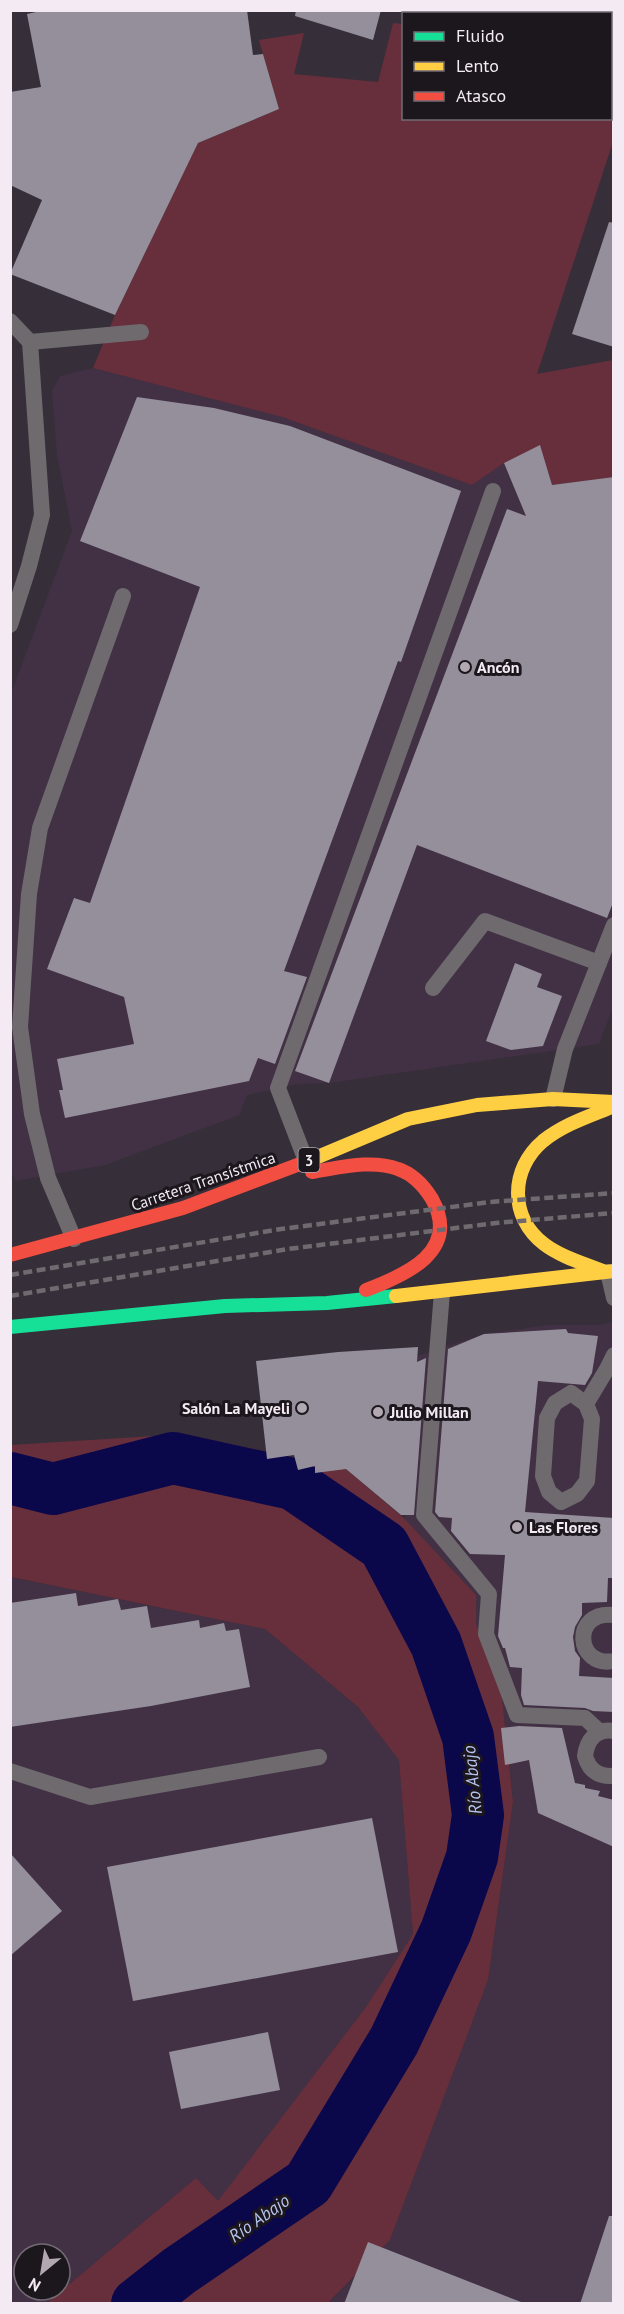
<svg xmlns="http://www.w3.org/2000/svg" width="624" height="2314" viewBox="0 0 624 2314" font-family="'PT Sans',sans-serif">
<rect width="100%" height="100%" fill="#362e38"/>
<g fill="#423145" fill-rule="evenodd">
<path d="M 93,368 L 282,417 L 472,485 L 504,463 L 540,445 L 551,481 L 550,484 L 609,478 L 613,475 L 614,1004 L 599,1044 L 329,1083 L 296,1084 L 247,1095 L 239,1115 L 105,1165 L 16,1181 L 10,1170 L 10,696 L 72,531 L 57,455 L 52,391 L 60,376 Z"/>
<path d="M 613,1322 L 613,2303 L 328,2304 L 390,2240 L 488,1980 L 513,1802 L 501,1688 L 475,1624 L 476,1595 L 405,1519 L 417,1356 L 484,1334 L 548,1325 L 597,1325 Z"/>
<path d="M 10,1577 L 265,1629 L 358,1707 L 399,1760 L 413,1934 L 366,2007 L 218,2202 L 196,2178 L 47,2303 L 11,2303 ZM 24,2254 L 60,2254 L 60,2290 L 24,2290 Z"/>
</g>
<g fill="#662f3b">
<path d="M 393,23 L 403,24 L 404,118 L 610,118 L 611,63 L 613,63 L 613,142 L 537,374 L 613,360 L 614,475 L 610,478 L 550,485 L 551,481 L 539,446 L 504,463 L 472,485 L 282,417 L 93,368 L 115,315 L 198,143 L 279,109 L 259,40 L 304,33 L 294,74 L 378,82 Z"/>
<path d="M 185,1434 L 346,1469 L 405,1519 L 476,1595 L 476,1624 L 501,1688 L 513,1802 L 488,1980 L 390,2240 L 328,2303 L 47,2303 L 196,2178 L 218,2201 L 366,2007 L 413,1934 L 399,1760 L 358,1707 L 265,1629 L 11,1577 L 11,1445 Z"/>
</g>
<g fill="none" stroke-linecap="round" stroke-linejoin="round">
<path stroke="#0b074b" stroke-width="52" d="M 10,1478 L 53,1489 L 173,1458 L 293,1484 L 384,1546 L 436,1644 L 468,1737 L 478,1815 L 472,1857 L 446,1931 L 394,2041 L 308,2183 L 179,2271 L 137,2304"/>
</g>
<g fill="#948f9a">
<path d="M 45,10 L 247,10 L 253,55 L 263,54 L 279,109 L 198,143 L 115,315 L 10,274 L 42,200 L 10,185 L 10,92 L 41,87 L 27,14 Z"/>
<path d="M 296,10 L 381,10 L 373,40 L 295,16 Z"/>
<path d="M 609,222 L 614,223 L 614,347 L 572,334 Z"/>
<path d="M 137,397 L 214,408 L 290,426 L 461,491 L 401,662 L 398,661 L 284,971 L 307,977 L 275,1064 L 258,1058 L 249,1081 L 65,1118 L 59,1090 L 63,1090 L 57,1059 L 134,1044 L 124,997 L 47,969 L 74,898 L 90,903 L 200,587 L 80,541 Z"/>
<path d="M 540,445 L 552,485 L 614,477 L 614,900 L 607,918 L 417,845 L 329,1083 L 295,1071 L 507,509 L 526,516 L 504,463 Z"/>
<path d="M 515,963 L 542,974 L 537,987 L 562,996 L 543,1046 L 511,1050 L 486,1041 Z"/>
<path d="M 566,1329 L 568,1333 L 598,1336 L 592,1373 L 585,1385 L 538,1381 L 525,1512 L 614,1518 L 614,1578 L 608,1578 L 607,1602 L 582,1603 L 582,1615 L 575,1627 L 573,1637 L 575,1651 L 580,1658 L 579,1676 L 614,1678 L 614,1712 L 593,1711 L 585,1708 L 524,1705 L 521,1695 L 522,1668 L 510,1667 L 505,1648 L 503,1648 L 498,1636 L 505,1555 L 470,1554 L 451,1531 L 452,1518 L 439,1517 L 435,1512 L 448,1349 L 484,1334 Z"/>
<path d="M 418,1347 L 417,1362 L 426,1358 L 414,1515 L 401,1515 L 346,1469 L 315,1473 L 315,1466 L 298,1470 L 294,1455 L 267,1459 L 256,1361 L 338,1352 Z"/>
<path d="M 76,1593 L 78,1606 L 118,1599 L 121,1610 L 147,1606 L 151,1628 L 199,1620 L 200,1628 L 224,1623 L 226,1631 L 239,1629 L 250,1687 L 151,1706 L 10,1727 L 10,1603 Z"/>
<path d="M 519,1726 L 562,1728 L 575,1783 L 585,1785 L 585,1788 L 600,1791 L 598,1796 L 614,1800 L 614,1847 L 538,1813 L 529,1760 L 505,1765 L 501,1728 Z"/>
<path d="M 372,1818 L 398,1952 L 133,2001 L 107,1867 Z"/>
<path d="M 10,1853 L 62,1911 L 10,1956 Z"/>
<path d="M 268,2032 L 280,2090 L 181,2109 L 169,2052 Z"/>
<path d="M 609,2216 L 614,2216 L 614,2304 L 580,2304 Z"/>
<path d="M 368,2242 L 521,2302 L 520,2304 L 344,2304 Z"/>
</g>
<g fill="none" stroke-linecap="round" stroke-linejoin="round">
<g stroke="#6e6a6e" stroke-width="16">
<path d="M 10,321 L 30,342 L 42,515 L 29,566 L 10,625"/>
<path d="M 30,342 L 141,332"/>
<path d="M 433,988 L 485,921 L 599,963"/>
<path d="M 553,1099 L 565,1049 L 614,925"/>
<path d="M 306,1161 L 278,1088 L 493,491"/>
<path d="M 74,1239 L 48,1178 L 32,1114 L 20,1027 L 29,894 L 40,828 L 123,596"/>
<path d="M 608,1272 L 614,1298"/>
<path d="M 442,1292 L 424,1515 L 489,1594 L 486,1634 L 517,1715 L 585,1718 L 600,1732"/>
<path d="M 571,1393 L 586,1404 L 592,1419 L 587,1481 L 577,1494 L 561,1502 L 549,1492 L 543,1476 L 547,1418 L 555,1403 Z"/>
<path d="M 586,1404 L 607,1369 L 614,1355"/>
<path d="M 614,1615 C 571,1610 575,1668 614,1661"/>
<path d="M 614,1731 C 596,1728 587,1740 585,1756 C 589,1770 598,1777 614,1776"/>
<path d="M 10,1771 L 90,1797 L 319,1757"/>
</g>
<path stroke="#6e6a6e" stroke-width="33" d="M 421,11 L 421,10"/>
<path stroke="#16e098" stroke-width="14" d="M 10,1327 L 225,1306 L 327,1303 L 396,1296"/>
<g stroke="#ffcf43" stroke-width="14">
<path d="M 308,1161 L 408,1119 L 477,1105 L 553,1099 L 614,1102"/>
<path d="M 603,1271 C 583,1263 561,1257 544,1244 C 509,1217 510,1169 543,1141 C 564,1124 590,1116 614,1106"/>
<path d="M 396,1296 L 614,1271"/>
</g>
<g stroke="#f24e42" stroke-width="14">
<path d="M 312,1172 C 339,1168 371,1159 398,1169 C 413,1174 424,1186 432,1199 C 461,1251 406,1275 366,1290"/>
<path d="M 10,1255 L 183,1208 L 308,1161"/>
</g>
<g stroke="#6f6a6f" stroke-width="4.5" stroke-dasharray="9 4.5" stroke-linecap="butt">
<path d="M 10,1275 L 281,1229 L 490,1202 L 614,1193"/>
<path d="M 10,1296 L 288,1249 L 496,1223 L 614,1213"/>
</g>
</g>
<g fill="#b1a8b2" stroke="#1c161d" stroke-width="2">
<circle cx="465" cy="667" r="6"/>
<circle cx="302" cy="1408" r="6"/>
<circle cx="378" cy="1412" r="6"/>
<circle cx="517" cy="1527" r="6"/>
</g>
<g text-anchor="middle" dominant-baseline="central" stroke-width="6" stroke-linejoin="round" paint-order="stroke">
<rect fill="#1c161d" stroke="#b2aab4" stroke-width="1.5" x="298.5" y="1148" width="21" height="24" rx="4.5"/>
<g font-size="15" font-weight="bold" fill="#f3eaf4">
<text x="309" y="1160">3</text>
</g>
<g font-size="16" font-weight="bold" fill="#f3eaf4" stroke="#1c161d" text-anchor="start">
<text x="477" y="667">Ancón</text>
<text x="290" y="1408" text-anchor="end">Salón La Mayeli</text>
<text x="390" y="1412">Julio Millan</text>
<text x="529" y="1527">Las Flores</text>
</g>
<g font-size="16" fill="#f3eaf4" stroke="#1c161d">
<text transform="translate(203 1181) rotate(-19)">Carretera Transístmica</text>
</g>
<g font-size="18" font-style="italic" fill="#b4c3ed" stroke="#1c161d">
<text transform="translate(472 1780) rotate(-96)">Río Abajo</text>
<text transform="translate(259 2218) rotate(-35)">Río Abajo</text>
</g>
</g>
<rect width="624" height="2314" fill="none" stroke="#f3eaf4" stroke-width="24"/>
<rect x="402" y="12" width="210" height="108" fill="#1c161d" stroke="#726b73" stroke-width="1.5"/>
<rect x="414" y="32" width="30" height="9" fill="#16e098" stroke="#726b73" stroke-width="1.5"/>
<text x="456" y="42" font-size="18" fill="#f3eaf4">Fluido</text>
<rect x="414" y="62" width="30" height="9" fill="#ffcf43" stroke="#726b73" stroke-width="1.5"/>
<text x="456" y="72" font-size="18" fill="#f3eaf4">Lento</text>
<rect x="414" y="92" width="30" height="9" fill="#f24e42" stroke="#726b73" stroke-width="1.5"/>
<text x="456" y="102" font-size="18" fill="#f3eaf4">Atasco</text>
<g transform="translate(42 2272) rotate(210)"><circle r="28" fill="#1c161d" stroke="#726b73" stroke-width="1.5"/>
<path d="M0-4.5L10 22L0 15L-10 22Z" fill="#b1a8b2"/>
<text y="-9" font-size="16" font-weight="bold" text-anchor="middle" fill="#f3eaf4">N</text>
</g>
</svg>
